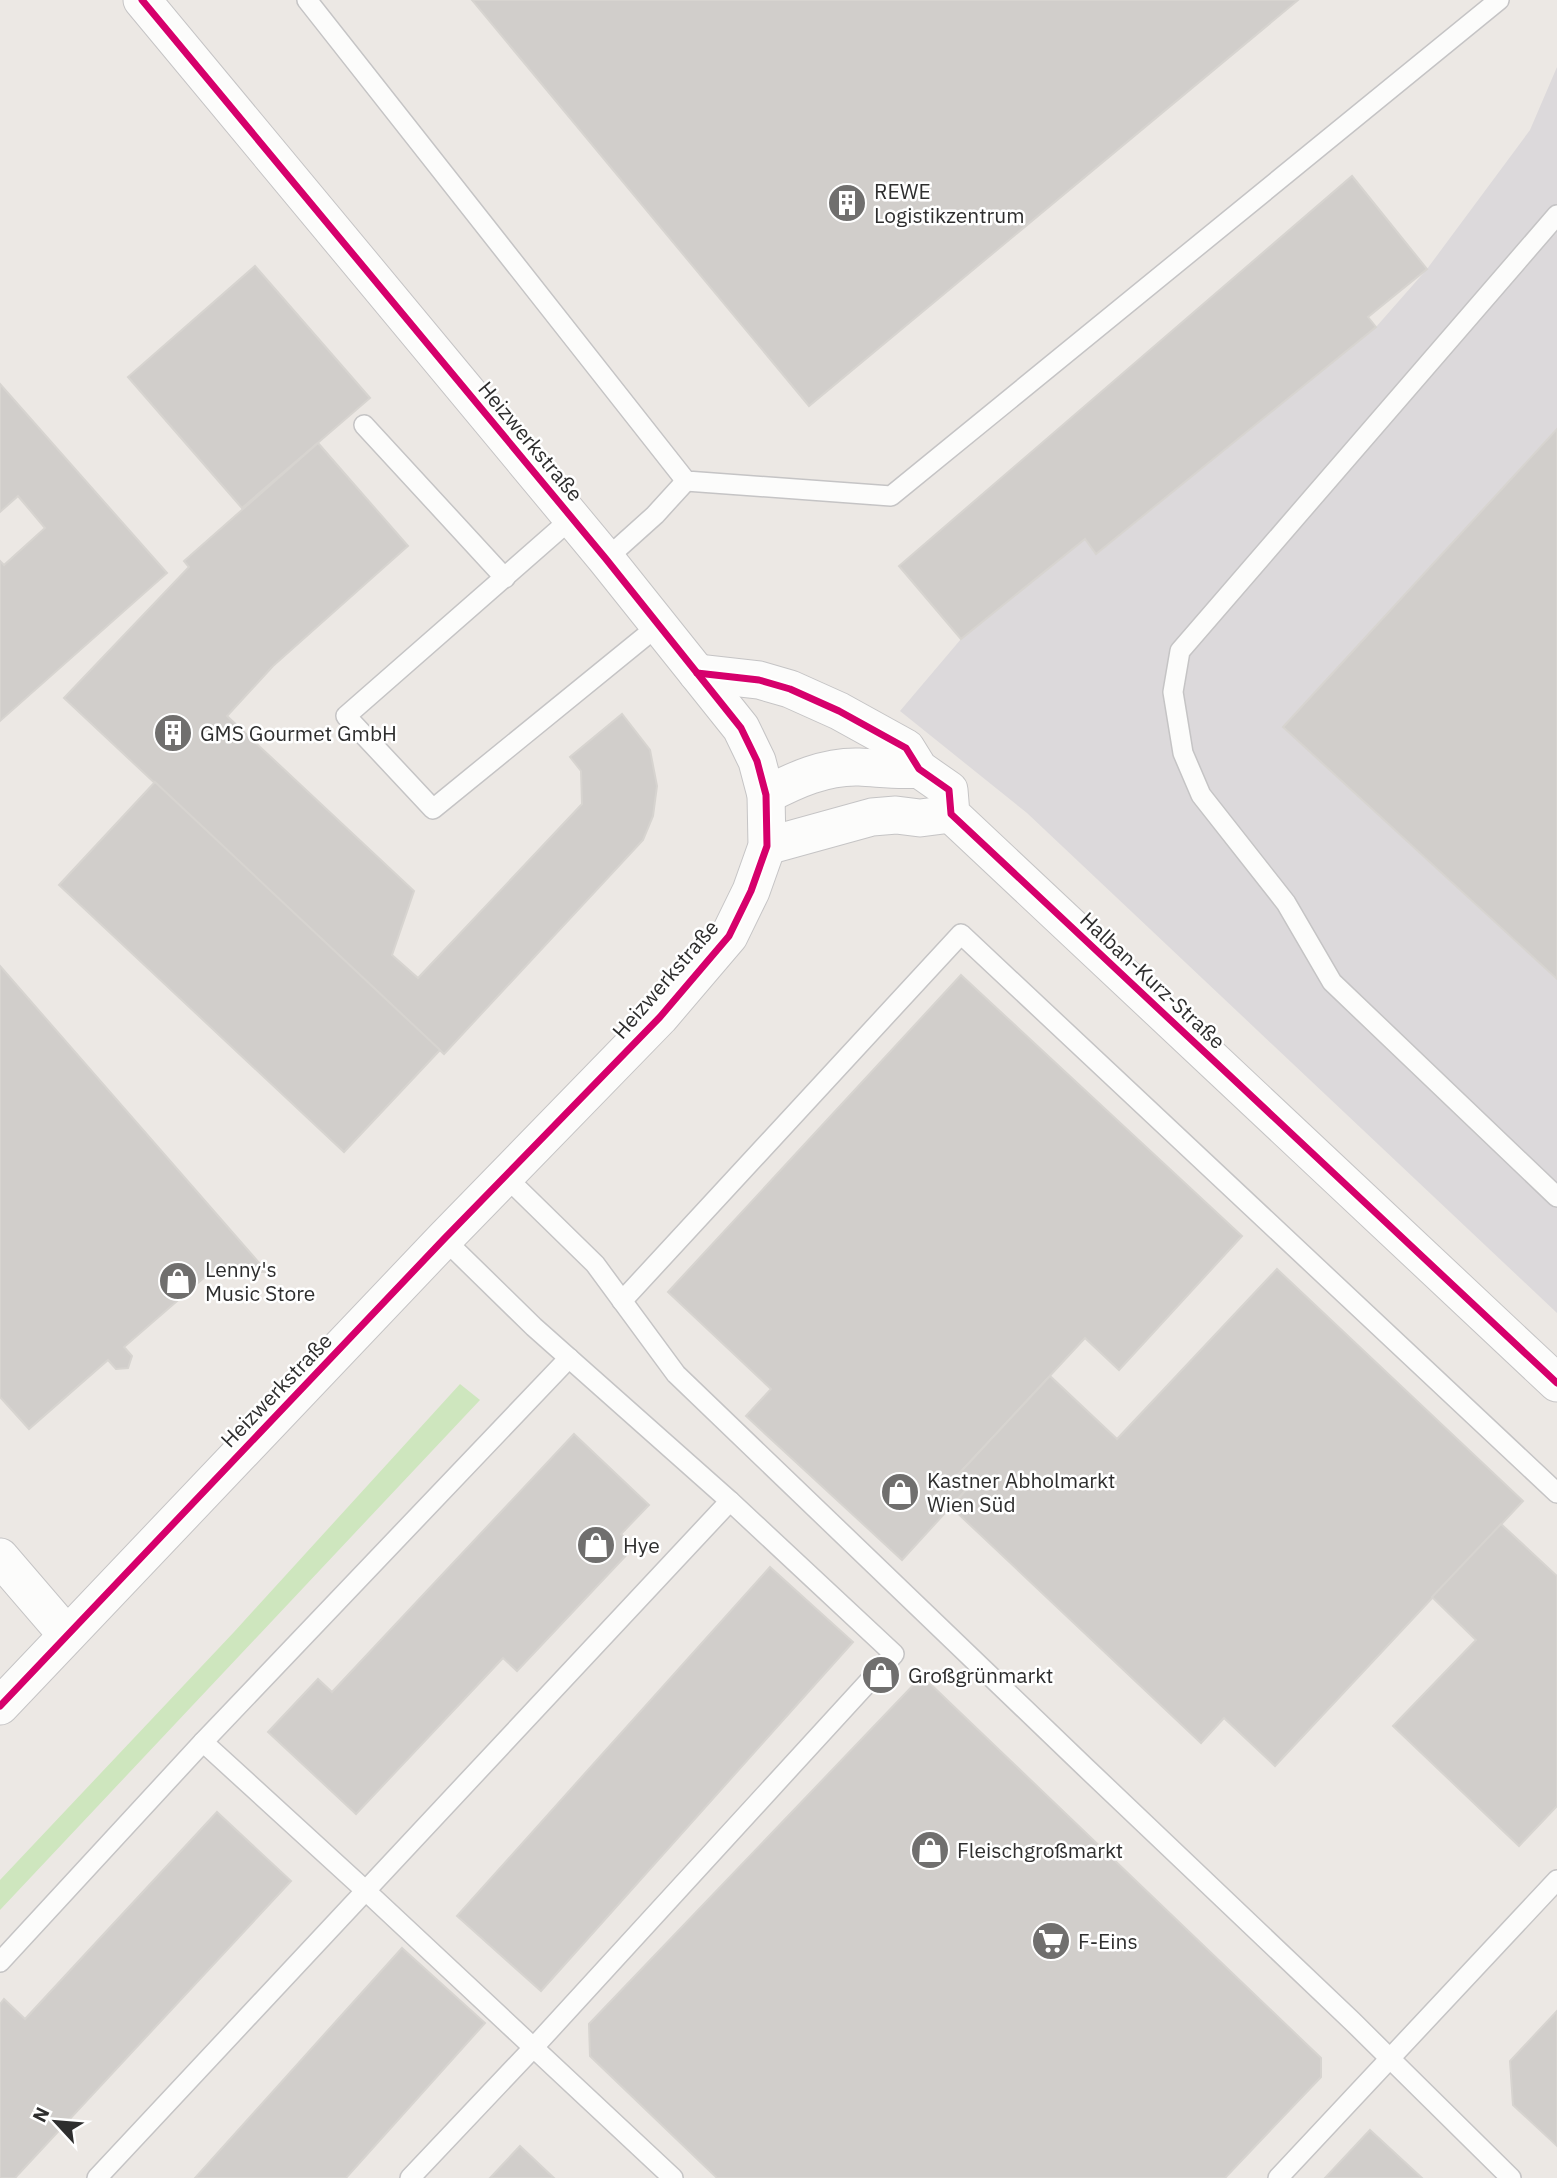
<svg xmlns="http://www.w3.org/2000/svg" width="1557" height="2178" viewBox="0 0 1557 2178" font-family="'IBM Plex Sans',sans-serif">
<rect width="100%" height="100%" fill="#ece8e4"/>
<path fill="#dcd9db" d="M 1557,67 L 1557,1313 L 1027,813 L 900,711 L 961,639 L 1085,539 L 1097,554 L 1376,327 L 1427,269 L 1530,130 Z"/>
<path fill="#cee6be" d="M 460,1384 L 480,1400 L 0,1910 L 0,1880 L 234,1632 Z"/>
<g fill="#d1cecb" stroke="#d7d4d0" stroke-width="2">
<path d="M 472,0 L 1298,0 L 809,406 Z"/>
<path d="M 1352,176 L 1427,269 L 1368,317 L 1376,327 L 1096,554 L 1085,539 L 961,639 L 899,566 Z"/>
<path d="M 255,266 L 370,398 L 242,508 L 128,377 Z"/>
<path d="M 0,384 L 167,573 L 0,721 L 0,561 L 4,565 L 45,528 L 18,496 L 0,512 Z"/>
<path d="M 1557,429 L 1557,979 L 1283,727 Z"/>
<path d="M 318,443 L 408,546 L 273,666 L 227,716 L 414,891 L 392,955 L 418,978 L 582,804 L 581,771 L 570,757 L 622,714 L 650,750 L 657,786 L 653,816 L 643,840 L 444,1054 L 64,698 L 189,567 L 184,561 Z"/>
<path d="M 155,782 L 440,1050 L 344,1152 L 59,885 Z"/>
<path d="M 0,966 L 267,1272 L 214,1269 L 124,1347 L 132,1356 L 128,1368 L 116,1369 L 108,1360 L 29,1429 L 0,1397 Z"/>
<path d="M 961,975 L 1242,1236 L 1119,1370 L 1085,1338 L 954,1479 L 966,1490 L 902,1560 L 746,1416 L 771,1389 L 668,1292 Z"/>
<path d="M 1277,1269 L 1523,1501 L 1275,1766 L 1224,1718 L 1201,1743 L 951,1507 L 966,1490 L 954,1479 L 1050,1376 L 1117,1439 Z"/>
<path d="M 574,1434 L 649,1505 L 621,1534 L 634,1547 L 517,1671 L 503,1658 L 356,1814 L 268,1732 L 318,1679 L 332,1692 Z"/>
<path d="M 1501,1524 L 1557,1576 L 1557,1806 L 1519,1846 L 1393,1726 L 1476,1640 L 1432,1597 Z"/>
<path d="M 770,1567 L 853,1642 L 541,1991 L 457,1916 Z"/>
<path d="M 922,1676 L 1321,2058 L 1321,2077 L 1225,2178 L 717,2178 L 590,2056 L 589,2024 Z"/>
<path d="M 217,1812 L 291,1881 L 15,2178 L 0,2178 L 0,2004 L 4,1999 L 25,2019 Z"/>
<path d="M 402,1948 L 485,2023 L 346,2178 L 195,2178 Z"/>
<path d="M 1557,2011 L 1557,2146 L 1513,2105 L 1510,2061 Z"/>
<path d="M 1370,2130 L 1422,2178 L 1325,2178 Z"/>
<path d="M 520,2146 L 554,2178 L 490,2178 Z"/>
</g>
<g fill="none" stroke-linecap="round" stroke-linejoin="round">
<defs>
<g id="lane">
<path d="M 307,0 L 686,481 L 891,496 L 1499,0"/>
<path d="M 1557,215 L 1180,651 L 1173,692 L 1183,753 L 1201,795 L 1286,903 L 1332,982 L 1557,1197"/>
<path d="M 364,425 L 505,578"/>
<path d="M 572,518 L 346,716 L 433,809 L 659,625"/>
<path d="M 606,559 L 655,515 L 686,481"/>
<path d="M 505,1176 L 595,1264 L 676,1374 L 1085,1767 L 1352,2021 L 1511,2178"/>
<path d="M 622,1301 L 961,934 L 1557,1493"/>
<path d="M 203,1742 L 366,1891 L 673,2178"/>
<path d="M 0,1962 L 203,1742 L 569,1358"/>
<path d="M 97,2178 L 730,1501"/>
<path d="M 410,2178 L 534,2047 L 894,1654 L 730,1501 L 534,1327 L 444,1239"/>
<path d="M 1278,2178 L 1557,1880"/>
</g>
<g id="street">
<path d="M 697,673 L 759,680 L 790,689 L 839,711 L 906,748 L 919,769 L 949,790 L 951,814 L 1557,1383"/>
<path d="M 766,795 C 795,780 825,766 859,767 C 880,768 898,771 919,769"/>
<path d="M 767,846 L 872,817 L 896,815 L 920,818 L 951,814"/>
<path d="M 0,1557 L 67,1635"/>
<path d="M 0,1706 L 444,1239 L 660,1017 L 729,936 L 751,891 L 767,846 L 766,795 L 757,761 L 741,728 L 606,559 L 142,0"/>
</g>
</defs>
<use href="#lane" stroke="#c5c4c5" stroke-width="22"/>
<use href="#street" stroke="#c5c4c5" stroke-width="39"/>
<use href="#lane" stroke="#fcfcfb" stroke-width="19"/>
<use href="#street" stroke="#fcfcfb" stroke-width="37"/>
<defs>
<g id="cycleway">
<path d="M 697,673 L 759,680 L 790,689 L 839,711 L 906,748 L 919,769 L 949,790 L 951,814 L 1557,1383"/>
<path d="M 0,1706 L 444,1239 L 660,1017 L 729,936 L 751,891 L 767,846 L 766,795 L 757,761 L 741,728 L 606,559 L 142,0"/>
</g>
</defs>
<use href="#cycleway" stroke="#fff" stroke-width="11"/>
<use href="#cycleway" stroke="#d6006c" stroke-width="7"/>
</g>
<defs>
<symbol id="building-disc" viewBox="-11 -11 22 22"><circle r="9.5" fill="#706f6e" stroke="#fff"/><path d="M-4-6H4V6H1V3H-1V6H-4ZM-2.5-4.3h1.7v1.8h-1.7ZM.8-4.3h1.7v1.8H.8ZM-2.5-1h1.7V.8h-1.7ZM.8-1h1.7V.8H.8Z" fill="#fff"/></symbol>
<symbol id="shop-disc" viewBox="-11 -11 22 22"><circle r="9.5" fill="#706f6e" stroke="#fff"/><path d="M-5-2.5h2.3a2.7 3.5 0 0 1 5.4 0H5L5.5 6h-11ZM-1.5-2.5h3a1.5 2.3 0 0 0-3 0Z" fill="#fff"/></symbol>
<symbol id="supermarket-disc" viewBox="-11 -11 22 22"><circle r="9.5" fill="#706f6e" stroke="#fff"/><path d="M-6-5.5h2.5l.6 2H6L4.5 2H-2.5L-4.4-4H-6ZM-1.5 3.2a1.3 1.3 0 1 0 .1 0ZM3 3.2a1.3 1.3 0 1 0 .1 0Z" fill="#fff"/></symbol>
</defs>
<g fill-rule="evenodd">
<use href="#building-disc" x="825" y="181" width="44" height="44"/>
<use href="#building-disc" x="151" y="711" width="44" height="44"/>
<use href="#shop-disc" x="156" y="1259" width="44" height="44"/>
<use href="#shop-disc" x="878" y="1470" width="44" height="44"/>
<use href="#shop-disc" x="574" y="1523" width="44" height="44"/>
<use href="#shop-disc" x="859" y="1653" width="44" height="44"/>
<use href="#shop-disc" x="908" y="1828" width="44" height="44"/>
<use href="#supermarket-disc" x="1029" y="1919" width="44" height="44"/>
</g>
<g text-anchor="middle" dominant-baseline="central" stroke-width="5" stroke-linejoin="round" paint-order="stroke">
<g font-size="21" fill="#2e2e2e" stroke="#fff" text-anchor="start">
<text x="874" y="191">REWE<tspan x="874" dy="24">Logistikzentrum</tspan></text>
<text x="200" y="733">GMS Gourmet GmbH</text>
<text x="205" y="1269">Lenny's<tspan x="205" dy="24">Music Store</tspan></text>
<text x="927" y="1480">Kastner Abholmarkt<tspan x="927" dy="24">Wien Süd</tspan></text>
<text x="623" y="1545">Hye</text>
<text x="908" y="1675">Großgrünmarkt</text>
<text x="957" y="1850">Fleischgroßmarkt</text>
<text x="1078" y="1941">F-Eins</text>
</g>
<g font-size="21" fill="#2e2e2e" stroke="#fff">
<text transform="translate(531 441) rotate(50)">Heizwerkstraße</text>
<text transform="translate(665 979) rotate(-49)">Heizwerkstraße</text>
<text transform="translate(1153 980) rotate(43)">Halban-Kurz-Straße</text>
<text transform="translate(276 1390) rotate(-46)">Heizwerkstraße</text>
</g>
</g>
<g transform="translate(56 2122) rotate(296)" stroke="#ffffff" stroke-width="5" paint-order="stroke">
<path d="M0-5L12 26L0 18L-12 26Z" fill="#2e2e2e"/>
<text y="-10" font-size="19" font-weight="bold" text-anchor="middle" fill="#2e2e2e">N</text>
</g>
</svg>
